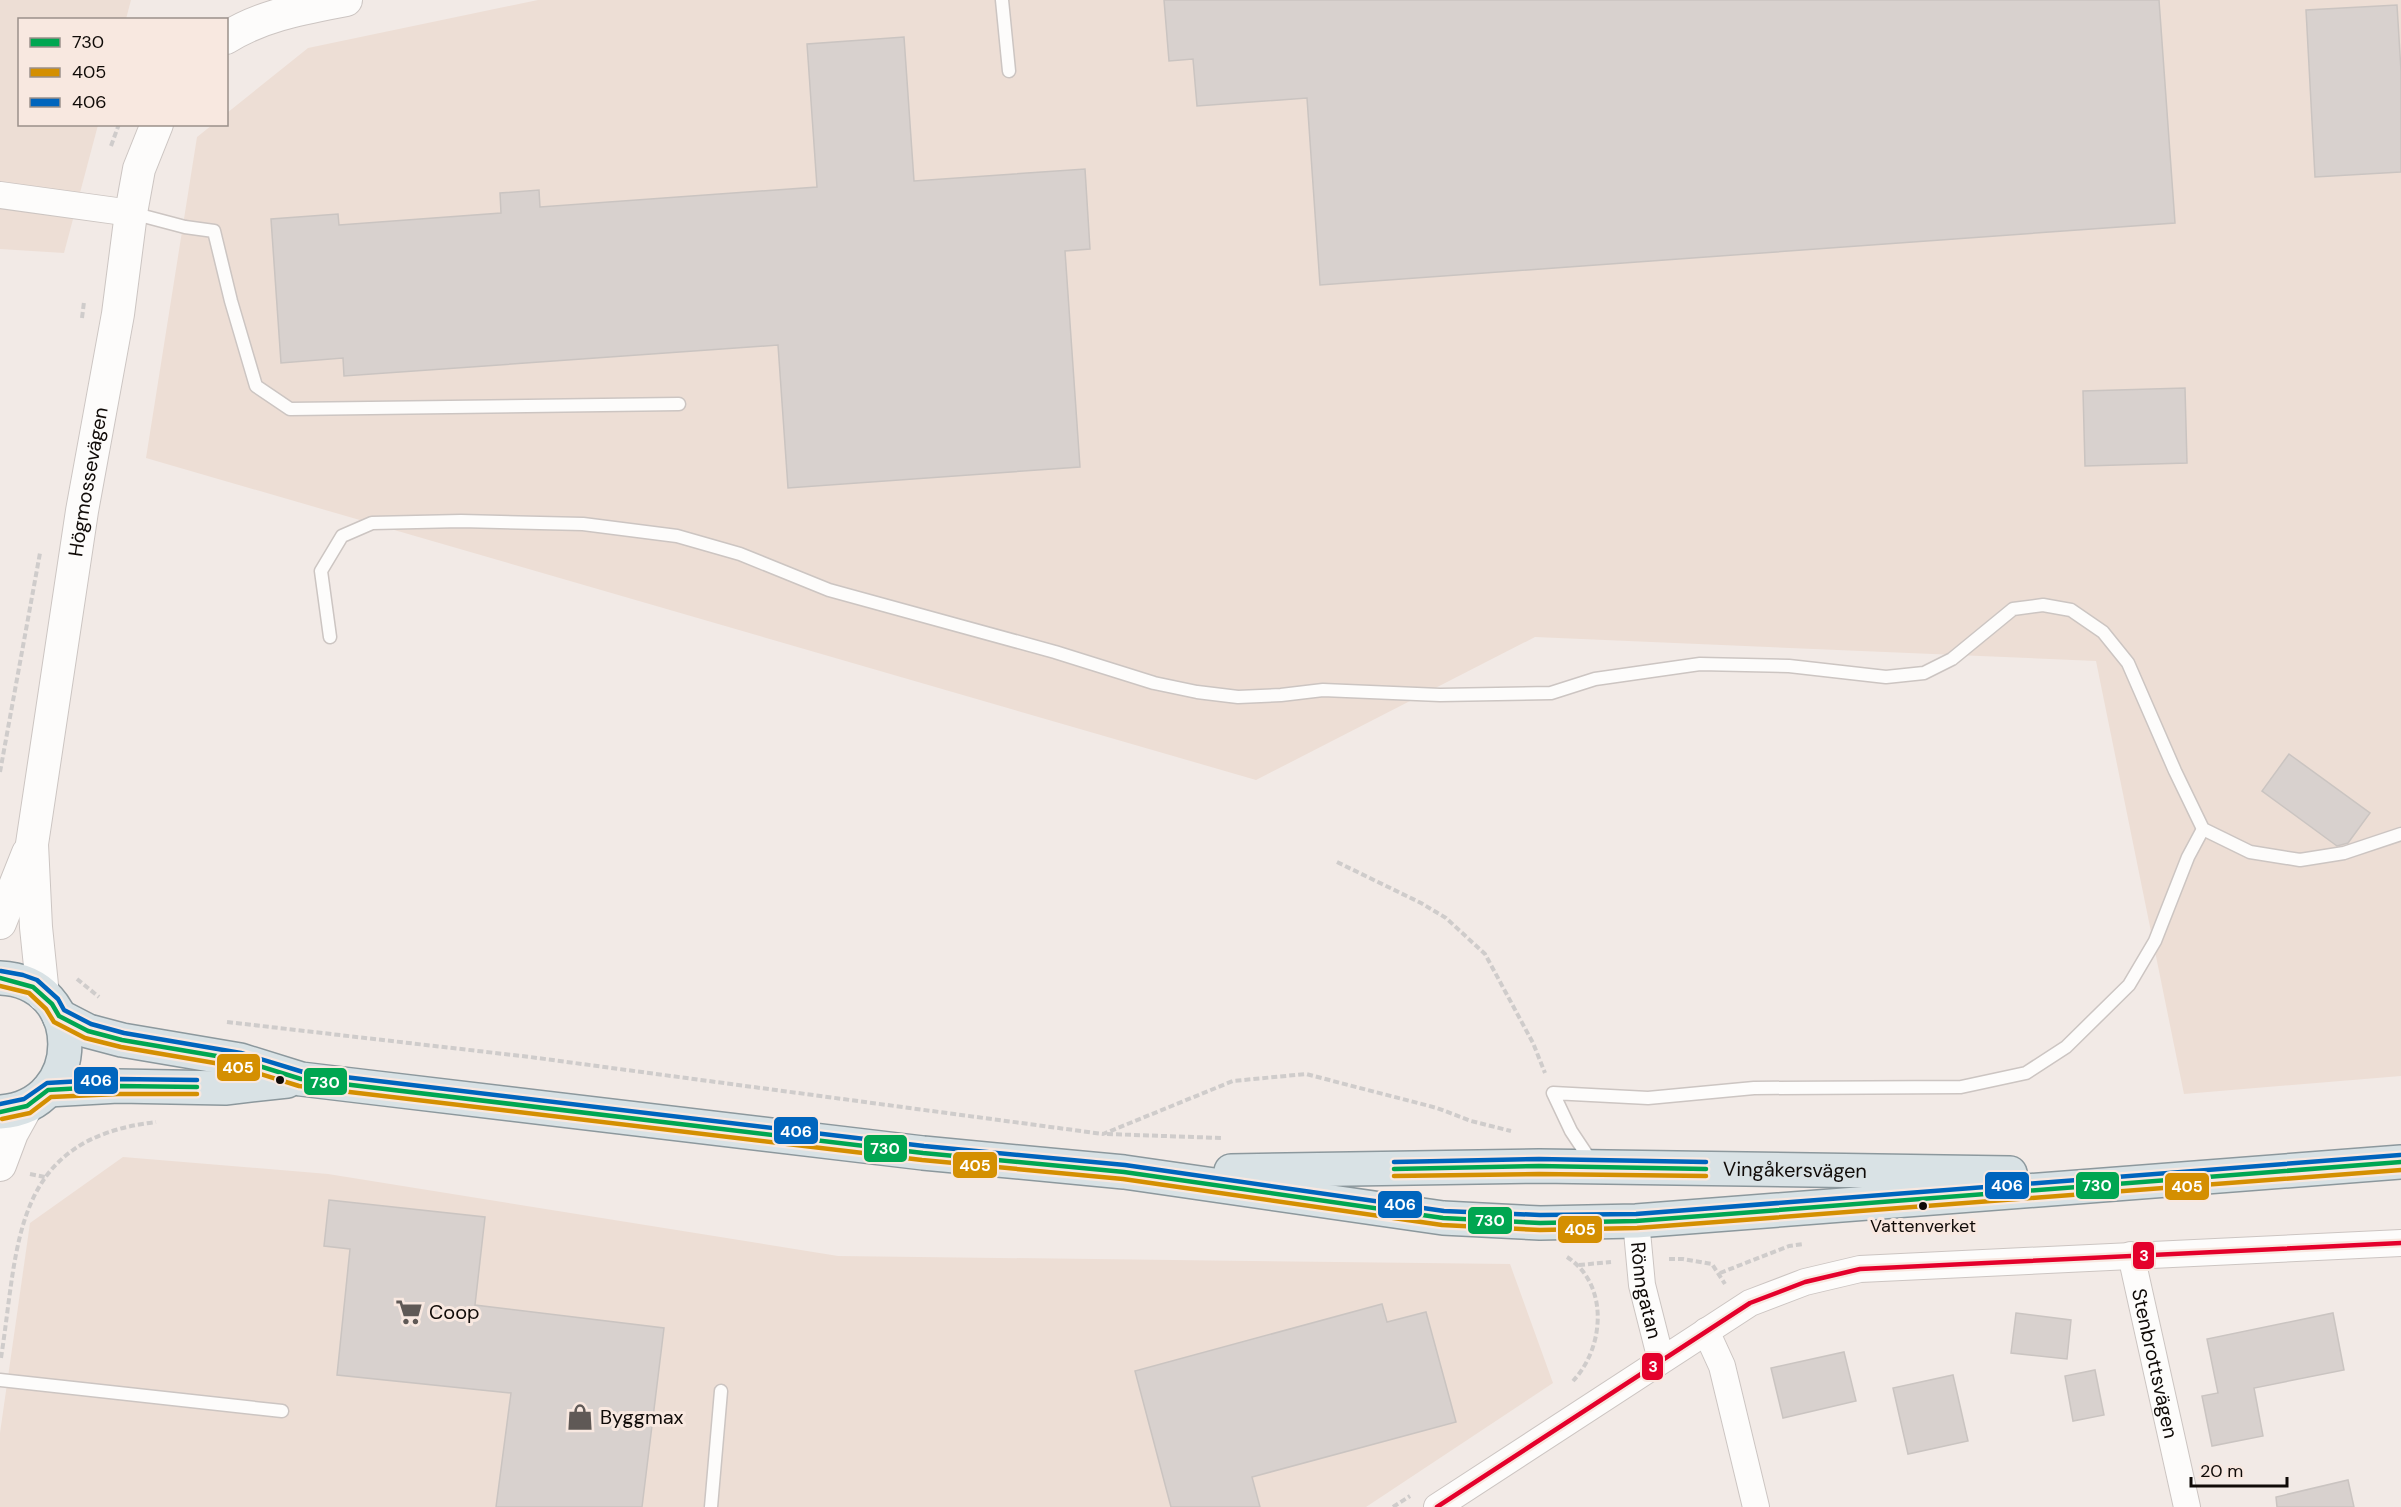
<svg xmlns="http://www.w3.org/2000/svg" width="2401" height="1507" viewBox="0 0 2401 1507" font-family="'DM Sans',sans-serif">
<rect width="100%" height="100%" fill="#f2eae6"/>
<g fill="#edded5">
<path d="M 0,0 L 131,0 L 126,19 L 20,20 L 20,124 L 98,125 L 64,253 L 0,249 Z"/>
<path d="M 538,0 L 2401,0 L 2401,1076 L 2184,1094 L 2096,661 L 1535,637 L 1256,780 L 146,458 L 197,137 L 212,125 L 226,124 L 227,113 L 308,48 Z"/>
<path d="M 123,1157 L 328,1174 L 838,1256 L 1510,1264 L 1553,1383 L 1366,1507 L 0,1507 L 0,1433 L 30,1223 Z"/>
</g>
<g fill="#d8d1ce" stroke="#cac4c1" stroke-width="1.5">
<path d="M 1164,0 L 2159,0 L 2175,223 L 1320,285 L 1307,98 L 1197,106 L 1193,59 L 1169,61 Z"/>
<path d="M 2397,5 L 2401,71 L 2401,172 L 2315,177 L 2306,10 Z"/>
<path d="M 904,37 L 914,181 L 1085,169 L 1090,249 L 1065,251 L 1080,467 L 788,488 L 778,345 L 344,376 L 343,358 L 281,363 L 271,219 L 338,214 L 339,225 L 501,213 L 500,193 L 539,190 L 540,207 L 817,187 L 807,44 Z"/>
<path d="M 2185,388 L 2187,463 L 2085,466 L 2083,391 Z"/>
<path d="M 2289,754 L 2370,813 L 2348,843 L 2337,846 L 2262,791 Z"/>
<path d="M 329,1200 L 485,1217 L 475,1305 L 664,1328 L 642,1507 L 496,1507 L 511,1393 L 337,1375 L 350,1249 L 324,1246 Z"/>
<path d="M 1382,1304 L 1387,1322 L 1426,1312 L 1456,1422 L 1252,1477 L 1260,1507 L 1171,1507 L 1135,1371 Z"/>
<path d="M 2016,1313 L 2071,1320 L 2067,1359 L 2011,1353 Z"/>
<path d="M 2333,1313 L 2344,1370 L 2254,1388 L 2263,1436 L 2212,1446 L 2202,1396 L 2218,1393 L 2207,1339 Z"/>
<path d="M 1844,1352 L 1856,1401 L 1783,1418 L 1771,1368 Z"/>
<path d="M 2095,1370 L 2104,1415 L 2073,1421 L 2065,1376 Z"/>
<path d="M 1953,1375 L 1968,1441 L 1908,1454 L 1893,1388 Z"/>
<path d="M 2348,1480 L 2354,1507 L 2277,1507 L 2276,1497 Z"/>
</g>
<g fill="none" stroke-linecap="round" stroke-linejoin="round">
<defs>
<g id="service">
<path d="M 1002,0 L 1009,71"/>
<path d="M 132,213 L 185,227 L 214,231 L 231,301 L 256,386 L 290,409 L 679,404"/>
<path d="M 330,637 L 321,571 L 342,536 L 372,523 L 461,521 L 583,524 L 677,536 L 740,554 L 829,590 L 1055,652 L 1154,683 L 1197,692 L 1238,697 L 1281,695 L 1323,690 L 1440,695 L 1551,693 L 1595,679 L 1700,664 L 1789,666 L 1886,677 L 1924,673 L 1952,659 L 2013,609 L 2043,605 L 2071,610 L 2103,632 L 2128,663 L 2175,771 L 2203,829 L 2250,852 L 2300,860 L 2344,853 L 2401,834"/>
<path d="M 1596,1159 L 1589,1158 L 1571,1131 L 1553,1093 L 1648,1098 L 1754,1088 L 1961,1087 L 2026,1073 L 2066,1047 L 2129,985 L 2155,941 L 2188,857 L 2203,829"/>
<path d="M 0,1380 L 282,1411"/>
<path d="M 711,1507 L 721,1391"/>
</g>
<g id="minor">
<path d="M 0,195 L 131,213"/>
<path id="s1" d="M 1636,1221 L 1642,1285 L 1661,1360"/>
<path id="s2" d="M 2131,1255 L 2187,1507"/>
<path d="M 1706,1331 L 1722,1366 L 1756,1507"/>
<path d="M 1437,1507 L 1750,1303 L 1805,1282 L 1860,1269 L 2401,1243"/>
</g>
<g id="tertiary">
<path d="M 226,38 C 262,15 305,8 346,0"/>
<path d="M 0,923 L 28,853"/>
<path id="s3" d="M 43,995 L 36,927 L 32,844 L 82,511 L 118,314 L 131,213 L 139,169 L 157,124"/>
<path d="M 0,1165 L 12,1133 L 27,1106"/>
</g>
<g id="primary">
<path d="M 0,978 C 86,981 87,1106 0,1112"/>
<path d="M 59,1016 L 88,1031 L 122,1040 L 240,1060 L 301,1079 L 923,1153 L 1124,1172 L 1443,1218 L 1540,1223 L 1636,1221 L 2401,1162"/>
<path d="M 48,1090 L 118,1086 L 225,1088 L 287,1081"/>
<path id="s4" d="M 1231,1171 L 1539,1166 L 2010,1173"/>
</g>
</defs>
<use href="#service" stroke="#ccc5c2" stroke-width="15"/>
<use href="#minor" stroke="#ccc5c2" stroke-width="28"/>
<use href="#tertiary" stroke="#ccc5c2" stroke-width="34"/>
<use href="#primary" stroke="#8c989d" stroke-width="36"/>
<g stroke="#cfcccb" stroke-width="4" stroke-dasharray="6 3" stroke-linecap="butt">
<path d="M 111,146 L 119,124"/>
<path d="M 82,318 L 84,302"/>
<path d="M 0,772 L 40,553"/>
<path d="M 1337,862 L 1421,903 L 1446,918 L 1485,954 L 1533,1043 L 1545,1073"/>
<path d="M 77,979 L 99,997"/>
<path d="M 227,1022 L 530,1057 L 1103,1134 L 1233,1081 L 1306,1074 L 1437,1108 L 1471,1121 L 1511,1131"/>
<path d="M 1107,1134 L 1222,1138"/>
<path d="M 30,1174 L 45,1177"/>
<path d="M 1567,1257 C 1609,1284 1605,1347 1573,1381"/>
<path d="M 1669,1259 L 1683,1259 L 1712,1264 L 1725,1284"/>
<path d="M 1579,1265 L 1611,1262"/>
<path d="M 1720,1273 L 1789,1246 L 1804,1244"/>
<path d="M 1,1358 C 19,1243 11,1139 156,1122"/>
<path d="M 1393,1507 L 1410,1496"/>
</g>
<use href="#service" stroke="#fdfcfb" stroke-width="12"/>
<use href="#minor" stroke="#fdfcfb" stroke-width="26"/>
<use href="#tertiary" stroke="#fdfcfb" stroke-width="32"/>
<use href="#primary" stroke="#d9e2e5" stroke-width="33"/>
<defs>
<g id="bus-1">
<path d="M 0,978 L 33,987 L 52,1004 L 59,1016 L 88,1031 L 122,1040 L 240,1060 L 301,1079 L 923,1153 L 1124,1172 L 1443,1218 L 1540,1223 L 1636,1221 L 2401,1162"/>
<path d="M 0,1112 L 27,1106 L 48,1090 L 118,1086 L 197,1087"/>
<path d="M 1394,1169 L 1539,1166 L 1706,1169"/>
</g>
<g id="bus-2">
<path d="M 0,986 L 29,993 L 46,1009 L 54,1022 L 85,1038 L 121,1047 L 238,1067 L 299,1086 L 922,1160 L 1123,1179 L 1442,1225 L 1540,1230 L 1637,1228 L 2401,1170"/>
<path d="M 2,1119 L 30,1113 L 51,1097 L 118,1094 L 197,1094"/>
<path d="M 1394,1176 L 1539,1174 L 1706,1176"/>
</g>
<g id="bus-3">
<path d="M 1,971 L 23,975 L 37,980 L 58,999 L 64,1010 L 91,1024 L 124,1033 L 241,1053 L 303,1072 L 924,1146 L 1125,1165 L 1444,1211 L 1540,1215 L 1636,1214 L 2400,1155"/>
<path d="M 0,1104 L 24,1099 L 47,1083 L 118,1079 L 197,1080"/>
<path d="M 1394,1162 L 1539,1159 L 1706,1162"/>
</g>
<path id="bus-4" d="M 1437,1507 L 1750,1303 L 1805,1282 L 1860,1269 L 2401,1243"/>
</defs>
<use href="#bus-1" stroke="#f8e8e0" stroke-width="9"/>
<use href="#bus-2" stroke="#f8e8e0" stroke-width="9"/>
<use href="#bus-3" stroke="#f8e8e0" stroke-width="9"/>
<use href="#bus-4" stroke="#f8e8e0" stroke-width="9"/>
<use href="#bus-1" stroke="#00a651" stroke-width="4.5"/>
<use href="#bus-2" stroke="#d48f01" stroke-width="4.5"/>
<use href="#bus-3" stroke="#0065bd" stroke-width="4.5"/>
<use href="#bus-4" stroke="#e4002b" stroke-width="4.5"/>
</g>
<defs>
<symbol id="supermarket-bare" viewBox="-9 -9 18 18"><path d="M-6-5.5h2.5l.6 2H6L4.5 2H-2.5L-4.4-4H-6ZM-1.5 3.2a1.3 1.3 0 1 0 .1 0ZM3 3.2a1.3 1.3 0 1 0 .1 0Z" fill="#5f5956" stroke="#f8e8e0" stroke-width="2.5" paint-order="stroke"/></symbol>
<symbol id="shop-bare" viewBox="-9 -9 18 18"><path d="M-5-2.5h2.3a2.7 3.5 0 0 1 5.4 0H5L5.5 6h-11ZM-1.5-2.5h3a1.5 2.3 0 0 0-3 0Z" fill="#5f5956" stroke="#f8e8e0" stroke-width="2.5" paint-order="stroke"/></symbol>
</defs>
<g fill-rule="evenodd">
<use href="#supermarket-bare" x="390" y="1293" width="38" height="38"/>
<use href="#shop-bare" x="561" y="1398" width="38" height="38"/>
</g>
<g fill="#100b08" stroke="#f8e8e0" stroke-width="2">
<circle cx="280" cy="1080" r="5"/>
<circle cx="1923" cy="1206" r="5"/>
</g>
<g text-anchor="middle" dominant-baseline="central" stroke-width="6" stroke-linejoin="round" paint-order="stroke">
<g font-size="18" fill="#100b08" stroke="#f8e8e0">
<text x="1923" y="1226">Vattenverket</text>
</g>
<g font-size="20" fill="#100b08" stroke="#f8e8e0">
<text stroke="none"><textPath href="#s3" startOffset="518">Högmossevägen</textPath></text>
<text stroke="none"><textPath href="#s4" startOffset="564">Vingåkersvägen</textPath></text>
<text stroke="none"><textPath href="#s1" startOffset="70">Rönngatan</textPath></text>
<text stroke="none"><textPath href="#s2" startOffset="111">Stenbrottsvägen</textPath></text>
</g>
<g font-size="20" fill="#100b08" stroke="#f8e8e0" text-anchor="start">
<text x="429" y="1312">Coop</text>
<text x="600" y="1417">Byggmax</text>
</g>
</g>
<g stroke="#f8e8e0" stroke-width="2">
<rect x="216" y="1053" width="45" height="29" rx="6" fill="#d48f01"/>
<rect x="73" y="1066" width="46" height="29" rx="6" fill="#0065bd"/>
<rect x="303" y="1067" width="45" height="29" rx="6" fill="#00a651"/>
<rect x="773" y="1116" width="46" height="29" rx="6" fill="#0065bd"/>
<rect x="863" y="1134" width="45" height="29" rx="6" fill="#00a651"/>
<rect x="952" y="1151" width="46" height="28" rx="6" fill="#d48f01"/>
<rect x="1984" y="1171" width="46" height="29" rx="6" fill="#0065bd"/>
<rect x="2075" y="1171" width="45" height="29" rx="6" fill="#00a651"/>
<rect x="2164" y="1172" width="46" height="29" rx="6" fill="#d48f01"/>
<rect x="1377" y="1190" width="46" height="29" rx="6" fill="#0065bd"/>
<rect x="1467" y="1206" width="46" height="29" rx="6" fill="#00a651"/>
<rect x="1557" y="1215" width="46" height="29" rx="6" fill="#d48f01"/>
<rect x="2132" y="1241" width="23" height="29" rx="6" fill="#e4002b"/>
<rect x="1641" y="1352" width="23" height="29" rx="6" fill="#e4002b"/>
</g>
<g font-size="16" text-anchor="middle" font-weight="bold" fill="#fff">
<text x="238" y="1073">405</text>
<text x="96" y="1086">406</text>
<text x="325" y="1088">730</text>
<text x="796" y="1137">406</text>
<text x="885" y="1154">730</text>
<text x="975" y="1171">405</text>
<text x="2007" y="1191">406</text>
<text x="2097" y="1191">730</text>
<text x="2187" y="1192">405</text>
<text x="1400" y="1210">406</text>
<text x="1490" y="1226">730</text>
<text x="1580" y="1235">405</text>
<text x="2144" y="1261">3</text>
<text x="1653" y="1372">3</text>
</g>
<rect x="18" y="18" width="210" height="108" fill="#f8e8e0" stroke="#9b908a" stroke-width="1.5"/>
<rect x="30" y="38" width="30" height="9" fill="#00a651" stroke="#9b908a" stroke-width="1.5"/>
<text x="72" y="48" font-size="18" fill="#100b08">730</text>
<rect x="30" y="68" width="30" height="9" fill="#d48f01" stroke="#9b908a" stroke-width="1.5"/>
<text x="72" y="78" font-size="18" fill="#100b08">405</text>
<rect x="30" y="98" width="30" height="9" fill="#0065bd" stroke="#9b908a" stroke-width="1.5"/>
<text x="72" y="108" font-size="18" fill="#100b08">406</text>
<path d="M2191 1477v9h96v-9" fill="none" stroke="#100b08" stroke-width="3"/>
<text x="2200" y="1477" font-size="18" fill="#100b08" stroke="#f8e8e0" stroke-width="4.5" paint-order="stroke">20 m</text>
</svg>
